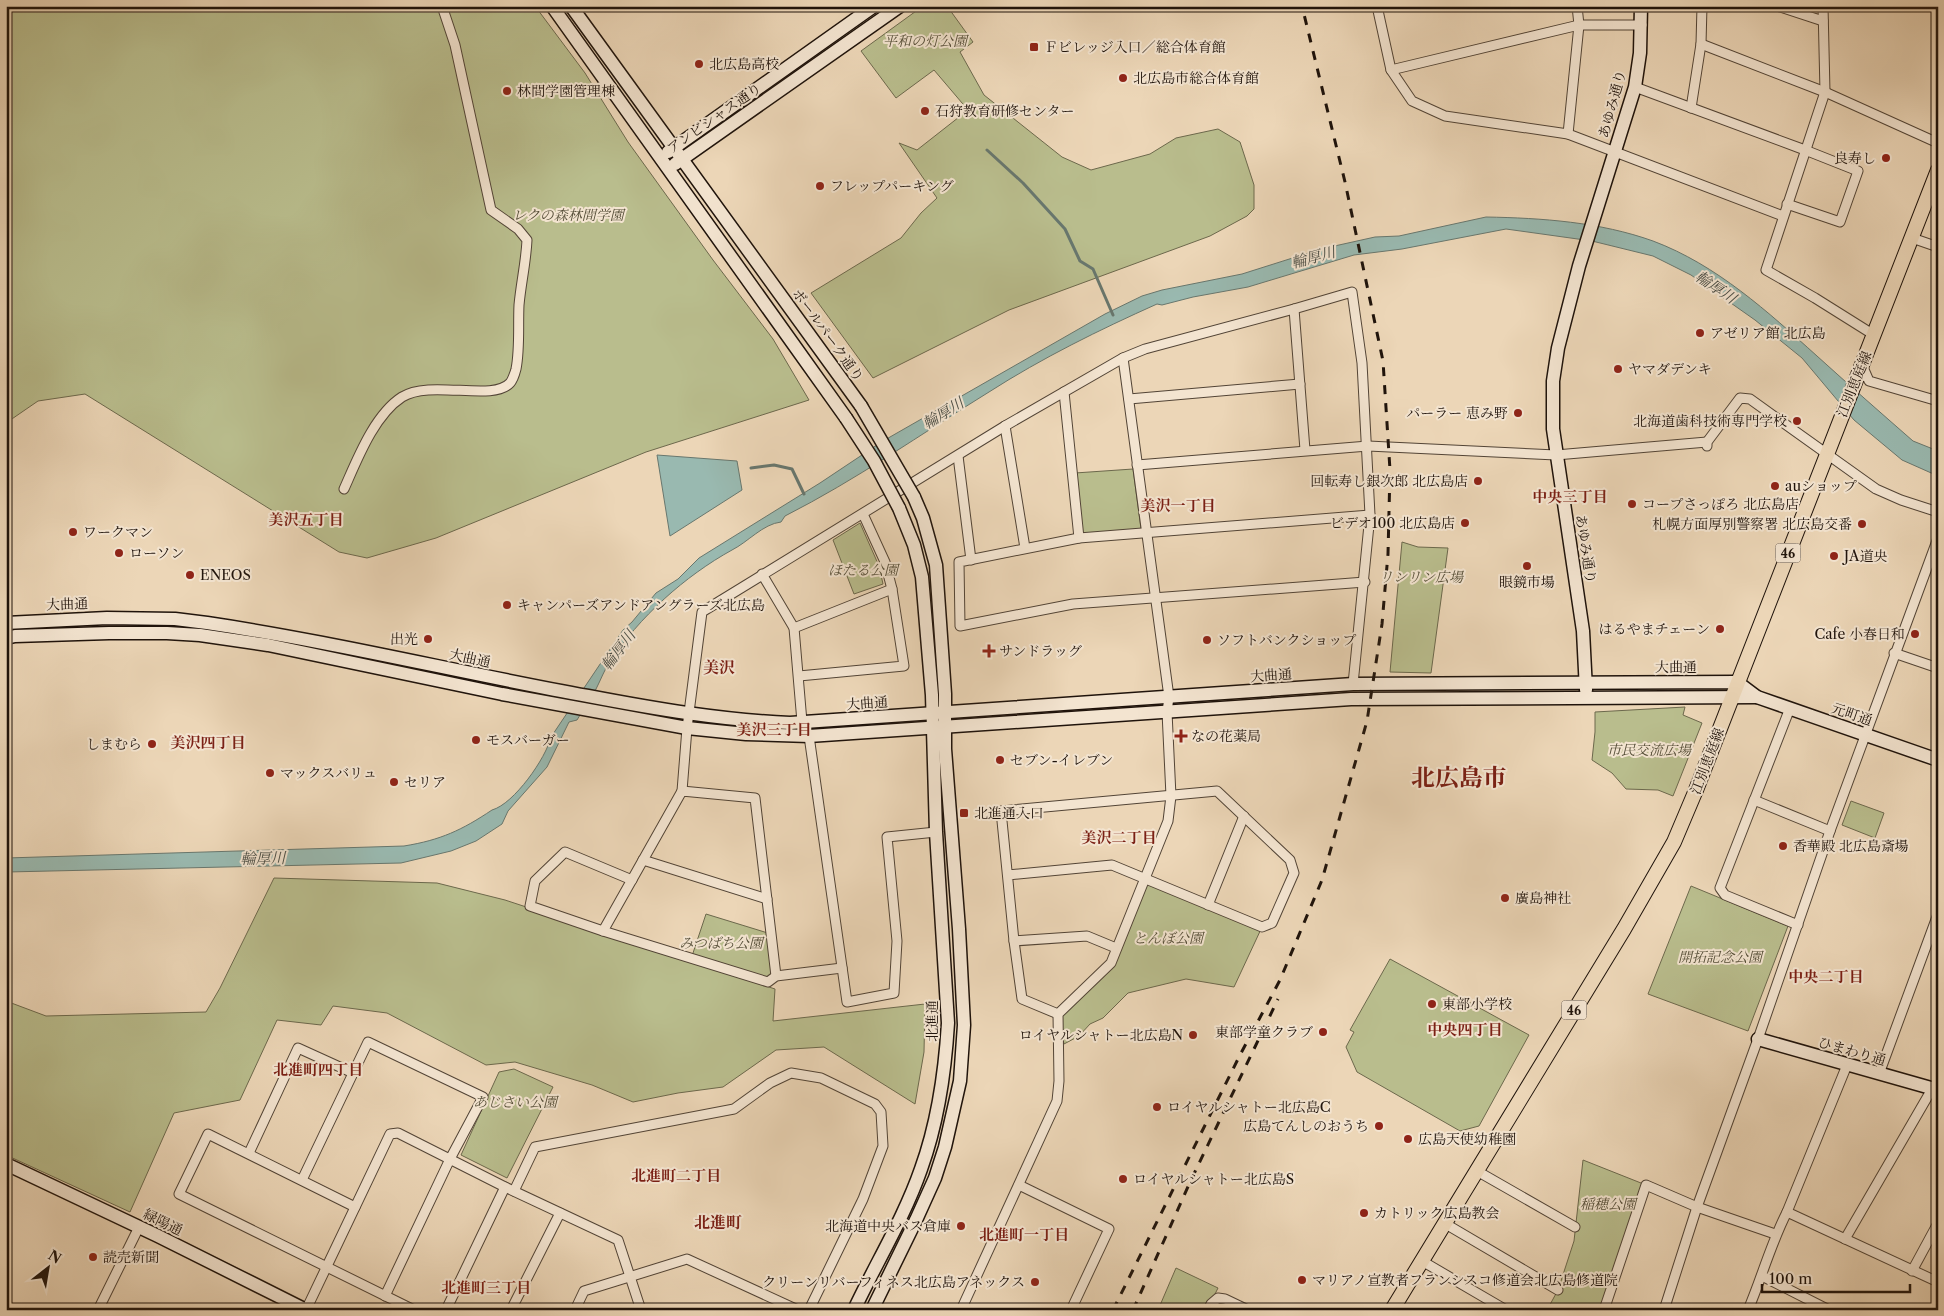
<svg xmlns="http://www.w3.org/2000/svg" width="1944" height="1316" viewBox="0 0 1944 1316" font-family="'Libre Caslon Text','Noto Serif JP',serif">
<rect width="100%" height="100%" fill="#ecd6b7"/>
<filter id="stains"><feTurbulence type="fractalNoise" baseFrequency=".004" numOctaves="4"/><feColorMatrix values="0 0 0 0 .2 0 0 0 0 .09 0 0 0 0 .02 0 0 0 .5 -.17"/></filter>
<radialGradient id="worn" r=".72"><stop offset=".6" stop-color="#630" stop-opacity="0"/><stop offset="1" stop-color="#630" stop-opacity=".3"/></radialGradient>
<g fill="#b9bd8d" stroke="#6c684c">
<path d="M 6,6 L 535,6 L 585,73 L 628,142 L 713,260 L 773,339 L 809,400 L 646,452 L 436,538 L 367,558 L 339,552 L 85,394 L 38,401 L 6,423 Z"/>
<path d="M 923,6 L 947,6 L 973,42 L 960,52 L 984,95 L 1062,157 L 1091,170 L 1150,154 L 1176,138 L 1218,129 L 1240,142 L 1254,185 L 1254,209 L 1247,216 L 1210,236 L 1009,310 L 873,378 L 811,293 L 901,238 L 921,213 L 937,198 L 899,143 L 917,150 L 968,110 L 934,70 L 896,98 L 861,51 Z"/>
<path d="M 1133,469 L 1141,529 L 1082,534 L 1075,473 Z"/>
<path d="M 860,523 L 879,566 L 883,584 L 854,594 L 833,540 Z"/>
<path d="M 1402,542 L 1418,547 L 1448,548 L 1431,673 L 1390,672 Z"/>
<path d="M 1685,707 L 1683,715 L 1702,723 L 1673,796 L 1658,790 L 1626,789 L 1612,773 L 1592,760 L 1595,732 L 1595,712 Z"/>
<path d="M 1851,801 L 1884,813 L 1875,838 L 1842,825 Z"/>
<path d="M 274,878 L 437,883 L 505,900 L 775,989 L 773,1021 L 925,1004 L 924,1052 L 915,1104 L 824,1047 L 776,1050 L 723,1087 L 678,1093 L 633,1102 L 592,1085 L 515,1062 L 486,1065 L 387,1013 L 333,1006 L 321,1025 L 277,1020 L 240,1100 L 174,1113 L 130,1212 L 6,1155 L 6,1001 L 46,1016 L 206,1012 L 220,988 Z"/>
<path d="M 1143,879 L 1262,927 L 1234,987 L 1186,979 L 1128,993 L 1103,1018 L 1090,1024 L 1079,1036 L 1064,1044 L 1058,1014 L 1111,963 Z"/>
<path d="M 1691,886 L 1788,926 L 1748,1031 L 1648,994 Z"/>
<path d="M 706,914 L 771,934 L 776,976 L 768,982 L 691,959 Z"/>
<path d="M 1390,959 L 1529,1035 L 1479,1126 L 1460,1131 L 1357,1072 L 1346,1047 L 1354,1032 L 1350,1030 Z"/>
<path d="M 514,1069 L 553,1087 L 507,1178 L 461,1155 L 499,1072 Z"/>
<path d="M 1583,1160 L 1646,1185 L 1604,1310 L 1547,1310 L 1558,1290 L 1574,1241 Z"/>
<path d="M 1176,1268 L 1218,1288 L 1207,1310 L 1158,1310 Z"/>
</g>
<g fill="#99b9b0" stroke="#68776e">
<path d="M 1486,217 C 1542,218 1600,222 1653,241 C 1717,265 1768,312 1817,356 C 1849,385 1881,413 1913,441 L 1938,451 L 1938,476 L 1902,460 L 1854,420 L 1802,358 L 1755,320 L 1691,275 L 1653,256 L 1592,241 L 1506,229 L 1402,249 L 1354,255 L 1248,287 L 1193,297 L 1162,305 L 1157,304 C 1099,330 1042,358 989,392 C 921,434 856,480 785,516 L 781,522 C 763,524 748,542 732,550 C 685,576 639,617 609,663 C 604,671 601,679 597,687 C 592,699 583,709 577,720 L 569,722 L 547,767 L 508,811 L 502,824 L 476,841 L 451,851 L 401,863 L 7,872 L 6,858 L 404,846 C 441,840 462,830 492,810 C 514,804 546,758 551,737 L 623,630 L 632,622 L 656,593 L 678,579 L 699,558 L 820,483 L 883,441 L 1105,314 L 1142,296 L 1162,290 L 1242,274 L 1321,249 L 1375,237 L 1399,236 Z"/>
<path d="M 657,455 L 737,461 L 742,490 L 670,536 Z"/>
</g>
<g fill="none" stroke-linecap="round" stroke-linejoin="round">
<g stroke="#68776e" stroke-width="3">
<path d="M 987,150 L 1023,183 L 1065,229 L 1080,261 L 1093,269 L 1113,315"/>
<path d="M 751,468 L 774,465 L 792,469 L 804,494"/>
</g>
<defs>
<g id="street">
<path d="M 1377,6 L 1391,70 L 1412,101 L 1445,116 L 1568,134 L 1783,216"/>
<path d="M 1777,6 L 1823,21"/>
<path d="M 1823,6 L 1825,92 L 1766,270 L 1815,298 L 1874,335"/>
<path d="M 1701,44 L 1825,92 L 1938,143"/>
<path d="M 1391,70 L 1579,25 L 1642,25"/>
<path d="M 1635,87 L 1805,150 L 1858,171 L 1840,222 L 1787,204"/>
<path d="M 1691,108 L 1701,44 L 1702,6"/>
<path d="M 1568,134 L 1579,25 L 1577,6"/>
<path d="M 1912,238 L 1938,247"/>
<path d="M 1294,309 L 1305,450"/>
<path d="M 1862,365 L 1869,381 L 1938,401"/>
<path d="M 1064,392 L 1079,538"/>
<path d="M 1129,399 L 1300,384"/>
<path d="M 1005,426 L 1025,548"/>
<path d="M 1707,446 L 1707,442 L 1740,398 L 1750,399 L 1876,489 L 1901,500 L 1938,512"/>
<path d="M 958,456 L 971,560"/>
<path d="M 1137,465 L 1368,446 L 1556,455 L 1707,442"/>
<path d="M 344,489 C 357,460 374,415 402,397 C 430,379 493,402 510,383 C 512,381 515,373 516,369 C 520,349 518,326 519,305 C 521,283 526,262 527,240 L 518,229 L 491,210 L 455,45 L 442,6"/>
<path d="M 762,574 L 794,628 L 802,722 L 809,736 L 847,1002 L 894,993 L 897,941 L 887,837 L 936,832"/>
<path d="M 1365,582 L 1073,604 L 960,626 L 959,562 L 1079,538 L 1370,515"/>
<path d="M 794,628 L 892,589"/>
<path d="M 1894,653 L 1938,668"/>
<path d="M 799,676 L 904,666 L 892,589 L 885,562 L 863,514"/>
<path d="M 1790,708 L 1720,888 L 1725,895 L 1798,925"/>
<path d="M 682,791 L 687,728 L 702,612 L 1005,426 L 1123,358 L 1145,349 L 1294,309 L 1352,292 L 1362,363 L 1370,515 L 1353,684"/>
<path d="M 1754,800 L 1830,831"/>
<path d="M 643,860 L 767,899"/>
<path d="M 1008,875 L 1112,865 L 1262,927 L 1272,923 L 1294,873 L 1290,860 L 1217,791 L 1001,811 L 1014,941 L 1022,999 L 1058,1014"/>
<path d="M 632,880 L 565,852 L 535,881 L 530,906 L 603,931 L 768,982 L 776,976 L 842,968"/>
<path d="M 1208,905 L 1244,816"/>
<path d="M 603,931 L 682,791 L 755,798 L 776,976"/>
<path d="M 1014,941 L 1087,936 L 1116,948"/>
<path d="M 1879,1074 L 1938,914"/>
<path d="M 249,1153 L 298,1048 L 353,1073"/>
<path d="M 1477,1171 L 1575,1227"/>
<path d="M 302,1180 L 368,1042 L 483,1097 L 450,1159 L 385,1296"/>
<path d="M 1019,1185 L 1109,1229 L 1071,1310"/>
<path d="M 514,1191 L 535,1147 L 734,1109 L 770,1083 L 791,1073 L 821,1078 L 875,1104 L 881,1112 L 883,1146 L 863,1199 L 809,1310"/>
<path d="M 355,1207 L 208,1134 L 179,1194 L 414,1310"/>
<path d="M 1787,1212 L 1938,1282"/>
<path d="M 1444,1223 L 1558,1290"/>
<path d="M 1845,1239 L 1932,1089"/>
<path d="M 1422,1261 L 1506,1310"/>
<path d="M 1912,1271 L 1938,1223"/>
<path d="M 1762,1276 L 1829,1310"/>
<path d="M 98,1310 L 139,1227"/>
<path d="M 306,1310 L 390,1134 L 398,1133 L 505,1187 L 618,1240 L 641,1310"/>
<path d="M 446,1310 L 505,1187"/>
<path d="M 511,1310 L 560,1213"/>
<path d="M 575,1310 L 584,1291 L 687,1259 L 798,1310"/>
<path d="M 961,1310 L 1057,1101 L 1059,1081 L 1058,1014 L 1111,963 L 1168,821 L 1171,796 L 1167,712 L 1169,697 L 1123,358"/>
<path d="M 1208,1310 L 1211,1304 L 1218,1298 L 1225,1299 L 1248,1310"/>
<path d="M 1604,1310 L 1646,1185 L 1697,1207 L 1775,1234"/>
<path d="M 1664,1310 L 1697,1207 L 1758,1039 L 1830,831 L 1938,538"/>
<path d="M 1748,1310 C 1762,1277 1771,1243 1787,1212 L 1847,1065"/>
</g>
<g id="secondary">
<path d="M 552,6 L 846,418"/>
<path d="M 571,6 L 861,406"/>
<path d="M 668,152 L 874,6"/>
<path d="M 675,164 L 900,6"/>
<path d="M 6,623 L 107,618 L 175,619 L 207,623 C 335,642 461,673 588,696 C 656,709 721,720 790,723 L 1353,684 L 1737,682 L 1757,697 L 1938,760"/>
<path d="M 6,638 L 15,636 L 109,633 L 167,633 L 200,635 L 268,645 L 502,694 L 687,728 L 746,734 L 809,736 L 1351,699 L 1757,697"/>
<path d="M 1586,690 L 1583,631 L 1553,429 L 1553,381 L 1558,348 L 1579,266 L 1635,87 L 1640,53 L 1641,6"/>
<path d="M 1758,1039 L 1938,1090"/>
<path d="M 6,1164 L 158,1236 L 306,1310"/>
<path d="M 854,1310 C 876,1263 904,1218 921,1169 C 938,1122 945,1073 948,1023 L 936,832 L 932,695 L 922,577 L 914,545 L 899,508"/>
<path d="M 872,1310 L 916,1220 L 935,1178 L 945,1147 L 960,1081 L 964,1025 L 959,929 L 945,749 L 945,694 L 936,565 L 923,518 L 914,497"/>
</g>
<path id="primary" d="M 1392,1310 L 1624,929 L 1674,842 L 1696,790 L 1938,170"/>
</defs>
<use href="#street" stroke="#524436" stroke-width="11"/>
<use href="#secondary" stroke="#1f130b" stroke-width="15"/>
<use href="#primary" stroke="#1f130b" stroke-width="16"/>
<use href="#street" stroke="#f3e4d0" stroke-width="9"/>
<use href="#secondary" stroke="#f3e4d0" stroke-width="12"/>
<use href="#primary" stroke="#ecd6b7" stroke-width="14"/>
<g stroke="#1f130b" stroke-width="3" stroke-dasharray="9 9" stroke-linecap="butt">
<path d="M 1113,1310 L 1240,1055 L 1280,980 L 1322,880 L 1367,721 L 1382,624 L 1388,554 L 1390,470 L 1383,361 L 1345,182 L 1302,6"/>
<path d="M 1133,1310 L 1191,1180 L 1278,999"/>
</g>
<defs>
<g id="secondary-bridge">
<path d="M 861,406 L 914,497"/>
<path d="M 846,418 L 874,461 L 899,508"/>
</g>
</defs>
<use href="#secondary-bridge" stroke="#1f130b" stroke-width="15" stroke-linecap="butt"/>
<use href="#secondary-bridge" stroke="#f3e4d0" stroke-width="12"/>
</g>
<g fill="#8f2418" stroke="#f3e4d0" stroke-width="2">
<rect x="1029" y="42" width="10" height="10" rx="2.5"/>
<circle cx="699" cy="64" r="5"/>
<circle cx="1123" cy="78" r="5"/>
<circle cx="507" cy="91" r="5"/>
<circle cx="925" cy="111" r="5"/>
<circle cx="1886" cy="158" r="5"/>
<circle cx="820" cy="186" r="5"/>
<circle cx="1700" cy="333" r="5"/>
<circle cx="1618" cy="369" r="5"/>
<circle cx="1518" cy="413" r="5"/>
<circle cx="1797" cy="421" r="5"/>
<circle cx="1478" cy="481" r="5"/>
<circle cx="1775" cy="486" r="5"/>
<circle cx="1632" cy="504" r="5"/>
<circle cx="1465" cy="523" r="5"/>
<circle cx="1862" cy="524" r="5"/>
<circle cx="73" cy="532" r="5"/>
<circle cx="119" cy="553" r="5"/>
<circle cx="1834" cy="556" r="5"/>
<circle cx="1527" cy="566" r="5"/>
<circle cx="190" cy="575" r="5"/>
<circle cx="507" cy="605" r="5"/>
<circle cx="1720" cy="629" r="5"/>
<circle cx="1915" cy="634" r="5"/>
<circle cx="428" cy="639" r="5"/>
<circle cx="1207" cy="640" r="5"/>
<path d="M986.5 643.5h5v5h5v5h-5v5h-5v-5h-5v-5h5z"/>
<path d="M1178.5 728.5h5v5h5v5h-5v5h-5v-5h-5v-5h5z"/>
<circle cx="476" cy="740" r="5"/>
<circle cx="152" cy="744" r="5"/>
<circle cx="1000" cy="760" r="5"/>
<circle cx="270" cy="773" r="5"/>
<circle cx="394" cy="782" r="5"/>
<rect x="959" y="808" width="10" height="10" rx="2.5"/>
<circle cx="1783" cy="846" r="5"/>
<circle cx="1505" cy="898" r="5"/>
<circle cx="1432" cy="1004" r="5"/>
<circle cx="1323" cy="1032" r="5"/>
<circle cx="1193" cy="1035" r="5"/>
<circle cx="1157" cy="1107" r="5"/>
<circle cx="1379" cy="1126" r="5"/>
<circle cx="1408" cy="1139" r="5"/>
<circle cx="1123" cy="1179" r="5"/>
<circle cx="1364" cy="1213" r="5"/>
<circle cx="961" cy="1226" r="5"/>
<circle cx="93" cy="1257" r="5"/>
<circle cx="1302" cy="1280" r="5"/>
<circle cx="1035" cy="1282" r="5"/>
</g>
<g text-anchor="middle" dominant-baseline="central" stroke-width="4" stroke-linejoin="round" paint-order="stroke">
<g fill="#f3e4d0" stroke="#5f5246" stroke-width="1">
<rect x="1775.5" y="543.5" width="25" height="19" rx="4"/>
<rect x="1561.5" y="1000.5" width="25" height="19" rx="4"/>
</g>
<g font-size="12" font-weight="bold" fill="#1f130b">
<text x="1788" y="553">46</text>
<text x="1574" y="1010">46</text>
</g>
<g font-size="14" font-style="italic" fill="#554e38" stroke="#f3e4d0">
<text x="925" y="41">平和の灯公園</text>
<text x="568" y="215">レクの森林間学園</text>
<text x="863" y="570">ほたる公園</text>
<text x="1421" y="577">リンリン広場</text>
<text x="1649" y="750">市民交流広場</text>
<text x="1168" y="938">とんぼ公園</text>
<text x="721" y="943">みつばち公園</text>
<text x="1720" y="957">開拓記念公園</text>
<text x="515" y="1102">あじさい公園</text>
<text x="1608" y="1204">稲穂公園</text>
</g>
<g font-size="14" fill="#1f130b" stroke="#f3e4d0" text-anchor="start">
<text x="1044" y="47">Ｆビレッジ入口／総合体育館</text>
<text x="709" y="64">北広島高校</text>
<text x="1133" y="78">北広島市総合体育館</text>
<text x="517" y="91">林間学園管理棟</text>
<text x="935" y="111">石狩教育研修センター</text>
<text x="1876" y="158" text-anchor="end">良寿し</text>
<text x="830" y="186">フレップパーキング</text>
<text x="1710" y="333">アゼリア館 北広島</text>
<text x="1628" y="369">ヤマダデンキ</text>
<text x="1508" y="413" text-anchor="end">パーラー 恵み野</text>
<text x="1787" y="421" text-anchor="end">北海道歯科技術専門学校</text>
<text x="1468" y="481" text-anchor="end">回転寿し銀次郎 北広島店</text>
<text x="1785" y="486">auショップ</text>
<text x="1642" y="504">コープさっぽろ 北広島店</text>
<text x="1455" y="523" text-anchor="end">ビデオ100 北広島店</text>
<text x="1852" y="524" text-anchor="end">札幌方面厚別警察署 北広島交番</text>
<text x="83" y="532">ワークマン</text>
<text x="129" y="553">ローソン</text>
<text x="1844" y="556">JA道央</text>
<text x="200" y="575">ENEOS</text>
<text x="1527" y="582" text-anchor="middle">眼鏡市場</text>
<text x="517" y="605">キャンパーズアンドアングラーズ北広島</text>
<text x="1710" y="629" text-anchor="end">はるやまチェーン</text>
<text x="1905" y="634" text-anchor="end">Cafe 小春日和</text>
<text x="418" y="639" text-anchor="end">出光</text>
<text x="1217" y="640">ソフトバンクショップ</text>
<text x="999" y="651">サンドラッグ</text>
<text x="1191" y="736">なの花薬局</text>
<text x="486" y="740">モスバーガー</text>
<text x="142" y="744" text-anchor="end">しまむら</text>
<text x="1010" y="760">セブン-イレブン</text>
<text x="280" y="773">マックスバリュ</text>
<text x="404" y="782">セリア</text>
<text x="974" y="813">北進通入口</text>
<text x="1793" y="846">香華殿 北広島斎場</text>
<text x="1515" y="898">廣島神社</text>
<text x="1442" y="1004">東部小学校</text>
<text x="1313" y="1032" text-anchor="end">東部学童クラブ</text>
<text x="1183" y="1035" text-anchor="end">ロイヤルシャトー北広島N</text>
<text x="1167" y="1107">ロイヤルシャトー北広島C</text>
<text x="1369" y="1126" text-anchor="end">広島てんしのおうち</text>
<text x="1418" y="1139">広島天使幼稚園</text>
<text x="1133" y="1179">ロイヤルシャトー北広島S</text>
<text x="1374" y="1213">カトリック広島教会</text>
<text x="951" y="1226" text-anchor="end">北海道中央バス倉庫</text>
<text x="103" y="1257">読売新聞</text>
<text x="1312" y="1280">マリアノ宣教者フランシスコ修道会北広島修道院</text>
<text x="1025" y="1282" text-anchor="end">クリーンリバーフィネス北広島アネックス</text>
</g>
<g font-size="14" fill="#1f130b" stroke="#f3e4d0">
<text transform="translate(1612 104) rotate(-75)">あゆみ通り</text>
<text transform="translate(714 118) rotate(-35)">アンビシャス通り</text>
<text transform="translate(828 335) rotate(54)">ボールパーク通り</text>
<text transform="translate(1854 384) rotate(-68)">江別恵庭線</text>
<text transform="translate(1586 549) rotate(81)">あゆみ通り</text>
<text transform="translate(67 604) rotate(-2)">大曲通</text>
<text transform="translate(470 658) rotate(12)">大曲通</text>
<text x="1676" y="667">大曲通</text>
<text transform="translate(1271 675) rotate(-4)">大曲通</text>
<text transform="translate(867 703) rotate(-4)">大曲通</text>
<text transform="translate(1852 714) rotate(19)">元町通</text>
<text transform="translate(1707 761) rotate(-69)">江別恵庭線</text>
<text transform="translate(932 1021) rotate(-90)">北進通</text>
<text transform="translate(1852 1051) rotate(16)">ひまわり通</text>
<text transform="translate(163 1222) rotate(26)">緑陽通</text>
</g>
<g font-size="15" font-style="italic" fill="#4a4d45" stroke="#f3e4d0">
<text transform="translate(1313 257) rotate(-15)">輪厚川</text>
<text transform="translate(1716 287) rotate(34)">輪厚川</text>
<text transform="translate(943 413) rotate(-32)">輪厚川</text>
<text transform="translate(618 650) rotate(-53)">輪厚川</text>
<text transform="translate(263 858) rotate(-1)">輪厚川</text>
</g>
<g font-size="15" font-weight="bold" fill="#7a1f14" stroke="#f3e4d0">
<text x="1570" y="496">中央三丁目</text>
<text x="1178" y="505">美沢一丁目</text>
<text x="306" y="519">美沢五丁目</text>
<text x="774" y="729">美沢三丁目</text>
<text x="208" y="742">美沢四丁目</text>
<text x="1119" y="837">美沢二丁目</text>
<text x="1826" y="976">中央二丁目</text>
<text x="1465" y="1029">中央四丁目</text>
<text x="318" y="1069">北進町四丁目</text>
<text x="676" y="1175">北進町二丁目</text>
<text x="1024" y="1234">北進町一丁目</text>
<text x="486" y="1287">北進町三丁目</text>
</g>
<g font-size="16" font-weight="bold" fill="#7a1f14" stroke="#f3e4d0">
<text x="719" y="667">美沢</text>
<text x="718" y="1222">北進町</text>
</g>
<g font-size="24" font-weight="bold" fill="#7a1f14" stroke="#f3e4d0">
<text x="1459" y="777">北広島市</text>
</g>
</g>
<rect width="1944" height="1316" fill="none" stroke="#ecd6b7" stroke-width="25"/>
<rect x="8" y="8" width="1929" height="1301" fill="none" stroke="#1f130b" stroke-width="2.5"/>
<rect x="12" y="12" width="1919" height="1291" fill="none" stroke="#1f130b"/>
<g transform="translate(48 1268) rotate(31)" stroke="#f3e4d0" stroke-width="4" paint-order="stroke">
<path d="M0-4L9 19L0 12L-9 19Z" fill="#1f130b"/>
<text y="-8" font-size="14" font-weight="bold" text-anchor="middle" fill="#1f130b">N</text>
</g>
<path d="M1762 1284v8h148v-8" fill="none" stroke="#1f130b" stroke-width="2.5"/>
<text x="1769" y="1284" font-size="15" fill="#1f130b" stroke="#f3e4d0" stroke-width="4" paint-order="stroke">100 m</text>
<rect width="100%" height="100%" filter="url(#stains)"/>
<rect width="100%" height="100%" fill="url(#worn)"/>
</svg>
